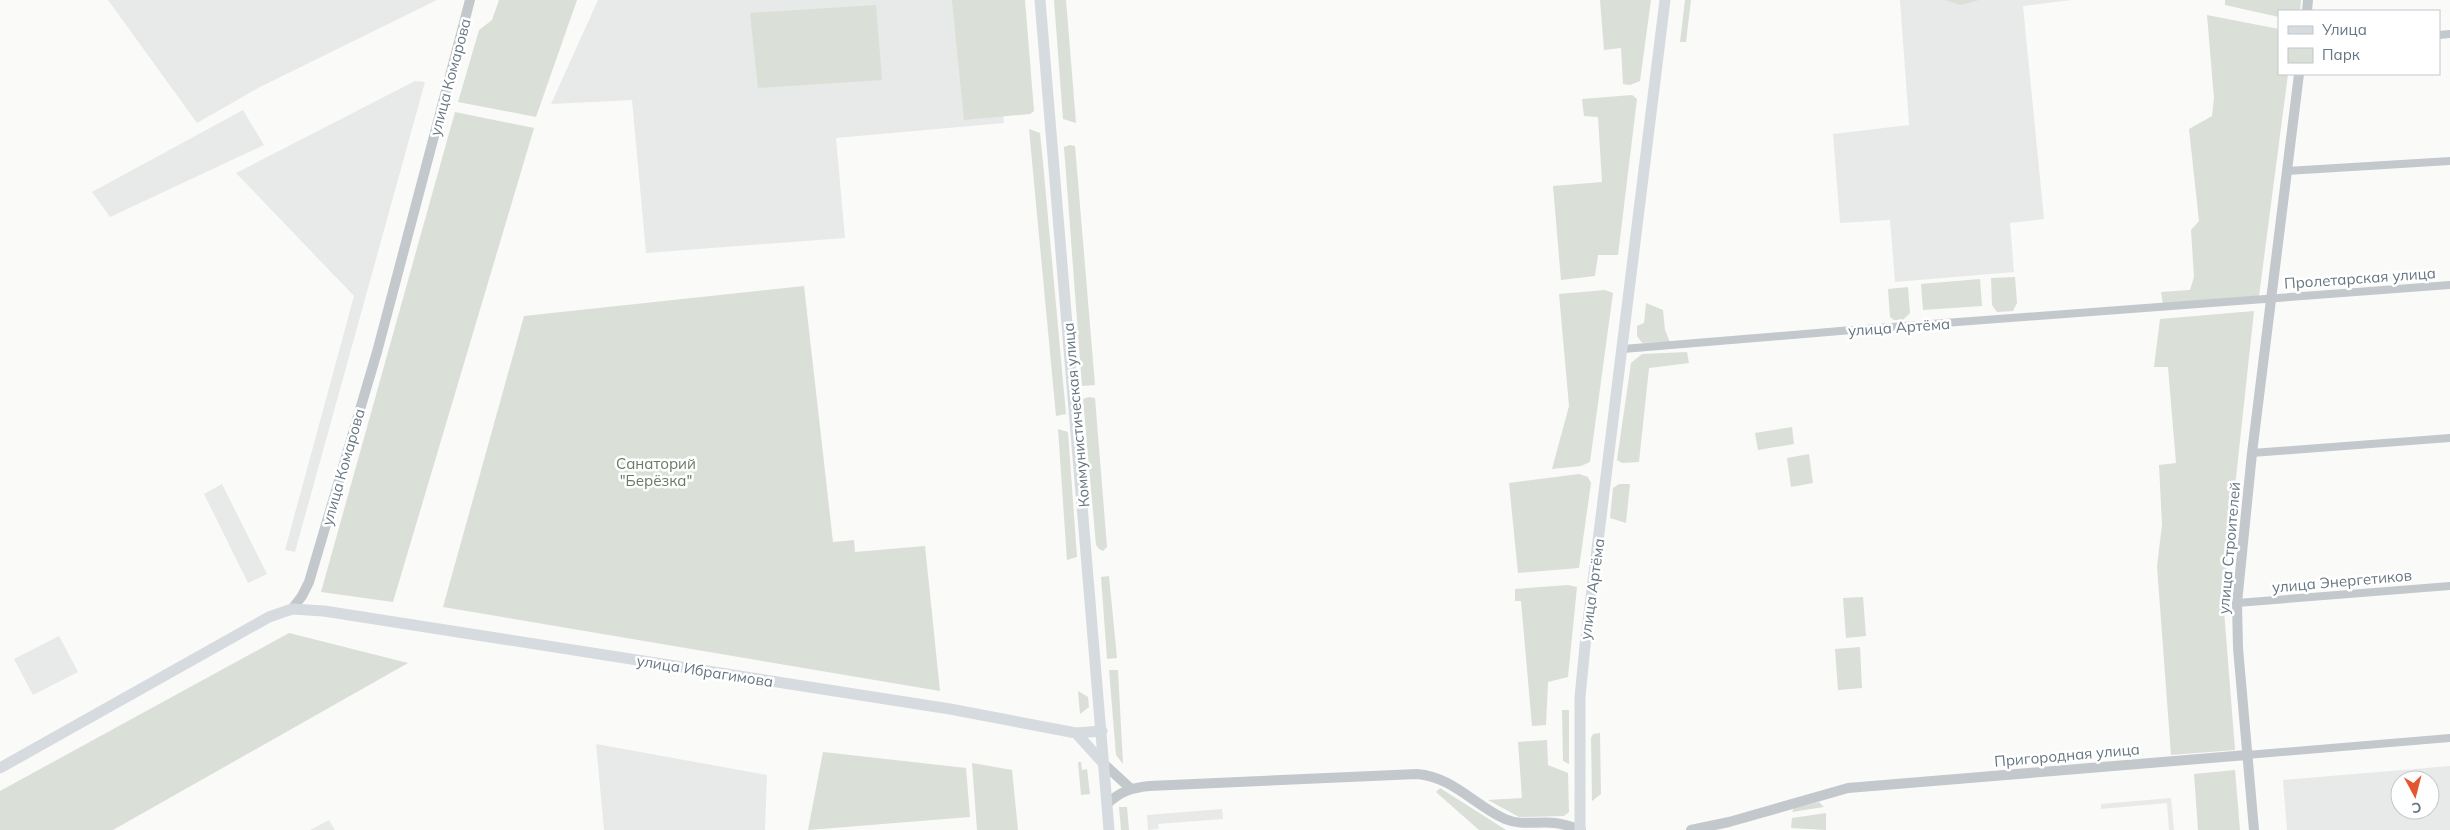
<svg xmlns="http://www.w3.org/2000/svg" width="2450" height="830" viewBox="0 0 2450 830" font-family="Mulish,sans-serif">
<rect width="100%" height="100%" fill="#fafaf8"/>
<g fill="#e8e9e9" fill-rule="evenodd">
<path d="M 108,0 L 437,0 L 260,87 L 197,123 Z"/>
<path d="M 598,0 L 993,0 L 1004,123 L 836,138 L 845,238 L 646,253 L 632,100 L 551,104 Z"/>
<path d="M 1900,0 L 2071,0 L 2023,6 L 2044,219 L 2010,223 L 2014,272 L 1895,282 L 1890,220 L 1840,223 L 1833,134 L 1909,125 Z"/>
<path d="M 415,81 L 425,82 L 295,552 L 285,550 L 354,296 L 236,173 Z"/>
<path d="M 243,110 L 264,145 L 110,217 L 92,192 Z"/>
<path d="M 222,484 L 267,574 L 248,583 L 204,494 Z"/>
<path d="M 59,636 L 78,672 L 33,695 L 14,659 Z"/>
<path d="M 596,744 L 767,775 L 765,830 L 604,830 Z"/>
<path d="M 2450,766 L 2450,830 L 2287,830 L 2283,780 ZM 2400,780 L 2430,780 L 2430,810 L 2400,810 Z"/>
<path d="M 2171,798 L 2174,830 L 2169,830 L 2167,803 L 2101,809 L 2101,804 Z"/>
<path d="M 1222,809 L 1223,819 L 1158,824 L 1159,829 L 1148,830 L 1147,815 Z"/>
<path d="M 329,820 L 335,830 L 310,830 Z"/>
</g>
<g fill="#dadfd7">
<path d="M 499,0 L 577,0 L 536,117 L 458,102 L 479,30 L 492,20 Z"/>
<path d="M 952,0 L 1025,0 L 1034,111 L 1030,114 L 964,120 Z"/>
<path d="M 1054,0 L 1066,0 L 1076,123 L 1063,119 Z"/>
<path d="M 1600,0 L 1651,0 L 1640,81 L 1630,85 L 1623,84 L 1621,48 L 1604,50 Z"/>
<path d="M 1685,0 L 1691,0 L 1686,42 L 1680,42 Z"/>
<path d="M 1945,0 L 1979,0 L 1961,5 Z"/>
<path d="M 2225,0 L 2301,0 L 2300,11 L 2279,11 L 2279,17 L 2225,5 Z"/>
<path d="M 876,5 L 882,80 L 758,88 L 750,13 Z"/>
<path d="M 2207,15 L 2279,29 L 2279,74 L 2288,74 L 2259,296 L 2163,305 L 2161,292 L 2190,290 L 2194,277 L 2191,230 L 2199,221 L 2189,129 L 2212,116 L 2214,98 Z"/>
<path d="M 1632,95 L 1637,99 L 1618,255 L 1598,255 L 1595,276 L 1561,280 L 1553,186 L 1602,182 L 1598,117 L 1584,116 L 1582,99 Z"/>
<path d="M 455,112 L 534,128 L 393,602 L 321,592 Z"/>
<path d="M 1029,129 L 1040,133 L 1042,152 L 1066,414 L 1056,416 Z"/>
<path d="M 1070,145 L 1075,146 L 1095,385 L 1082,386 L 1064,147 Z"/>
<path d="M 2015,277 L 2017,303 L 2013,311 L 1997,312 L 1992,305 L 1991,278 Z"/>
<path d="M 1980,279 L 1982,306 L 1923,310 L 1921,284 Z"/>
<path d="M 804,286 L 833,542 L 854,540 L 855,552 L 925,546 L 940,691 L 443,607 L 524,316 Z"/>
<path d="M 1908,287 L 1910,313 L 1903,320 L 1894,320 L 1890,317 L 1888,289 Z"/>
<path d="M 1605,290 L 1613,293 L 1590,462 L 1581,466 L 1552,469 L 1569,406 L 1559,294 Z"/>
<path d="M 1646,303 L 1663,310 L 1665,330 L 1670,342 L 1642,343 L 1637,336 L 1637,326 L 1644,323 Z"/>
<path d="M 2254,311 L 2223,598 L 2235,750 L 2171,755 L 2157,566 L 2162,525 L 2159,465 L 2176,463 L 2168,367 L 2154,367 L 2160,319 Z"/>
<path d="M 1687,352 L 1689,363 L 1649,368 L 1639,462 L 1622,463 L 1617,460 L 1631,363 L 1642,354 Z"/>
<path d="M 1089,397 L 1095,398 L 1107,547 L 1103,551 L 1099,549 L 1096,545 L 1083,399 Z"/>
<path d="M 1792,427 L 1794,444 L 1758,450 L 1755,433 Z"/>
<path d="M 1058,429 L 1068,432 L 1077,557 L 1067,560 Z"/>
<path d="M 1809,454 L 1813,483 L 1791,487 L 1787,458 Z"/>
<path d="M 1579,474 L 1588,477 L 1591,483 L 1579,568 L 1518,573 L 1509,483 Z"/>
<path d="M 1619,484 L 1630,484 L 1626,523 L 1610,518 L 1613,488 Z"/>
<path d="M 1109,576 L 1117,658 L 1107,659 L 1101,577 Z"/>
<path d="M 1568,585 L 1577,587 L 1568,677 L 1548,682 L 1546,725 L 1532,726 L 1521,601 L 1515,601 L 1515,589 Z"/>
<path d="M 1863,597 L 1866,636 L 1846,638 L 1843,598 Z"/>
<path d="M 289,633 L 408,663 L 113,830 L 0,830 L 0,791 Z"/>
<path d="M 1860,647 L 1862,688 L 1838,690 L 1835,649 Z"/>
<path d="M 1109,670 L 1118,670 L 1123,764 L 1116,755 Z"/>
<path d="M 1078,691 L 1088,697 L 1089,707 L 1080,714 Z"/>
<path d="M 1562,710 L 1569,710 L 1569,764 L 1563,761 Z"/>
<path d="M 1600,733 L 1601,794 L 1592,801 L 1591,738 L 1593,734 Z"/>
<path d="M 1547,740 L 1548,765 L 1568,773 L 1569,812 L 1564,816 L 1519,817 L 1488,800 L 1522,798 L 1518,742 Z"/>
<path d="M 823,752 L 966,768 L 970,817 L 808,830 Z"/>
<path d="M 1078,762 L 1081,762 L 1082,770 L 1087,769 L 1090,794 L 1081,795 Z"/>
<path d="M 972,763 L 1012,770 L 1018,830 L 977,830 Z"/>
<path d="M 2235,770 L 2240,830 L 2198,830 L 2194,774 Z"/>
<path d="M 1440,788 L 1506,830 L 1479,830 L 1436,792 Z"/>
<path d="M 1819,802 L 1824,807 L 1792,812 L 1794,808 Z"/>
<path d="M 1119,807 L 1127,807 L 1129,830 L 1121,830 Z"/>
<path d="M 1826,813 L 1826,830 L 1791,828 L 1792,818 Z"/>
</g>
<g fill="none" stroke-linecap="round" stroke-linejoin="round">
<g stroke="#c3c8cc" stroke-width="8">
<path d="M 2439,35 L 2450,34"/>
<path d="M 2287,171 L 2450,161"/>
<path d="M 1623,349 L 1852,330 L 2450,285"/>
<path d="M 2252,453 L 2450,438"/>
<path d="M 2237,603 L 2450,586"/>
<path d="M 2247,755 L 2450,738"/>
</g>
<g stroke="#c3c8cc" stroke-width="10">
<path d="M 2307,11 L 2308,0"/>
<path d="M 292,609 L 302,596 L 309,582 L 377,352 L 470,0"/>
<path d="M 1104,764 L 1130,788"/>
<path d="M 1107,804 C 1121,791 1131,788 1149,786 L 1417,774 C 1453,777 1474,805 1505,819 C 1521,826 1538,821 1555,823 C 1564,824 1573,827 1581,830"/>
<path d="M 1691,830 L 1729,822 L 1848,788 L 2247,755"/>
<path d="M 2254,830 L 2238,648 L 2237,603 L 2252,453 L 2299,74"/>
</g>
<g stroke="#d6dbdf" stroke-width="11">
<path d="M 1040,0 L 1109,830"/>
<path d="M 1076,733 L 1104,764"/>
<path d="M 0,768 L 269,617 L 292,609 L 324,611 L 950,709 L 1076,733 L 1102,731"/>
<path d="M 1580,830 L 1580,697 L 1585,646 L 1665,0"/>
</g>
</g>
<g text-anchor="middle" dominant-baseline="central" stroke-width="5" stroke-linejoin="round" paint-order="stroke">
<g font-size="15" fill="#657683" stroke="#fff">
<text transform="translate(450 77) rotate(-75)">улица Комарова</text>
<text transform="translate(2360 278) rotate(-4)">Пролетарская улица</text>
<text transform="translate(1899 327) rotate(-4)">улица Артёма</text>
<text transform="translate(1076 415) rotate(-95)">Коммунистическая улица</text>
<text transform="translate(343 467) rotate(-74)">улица Комарова</text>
<text transform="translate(2229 548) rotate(-85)">улица Строителей</text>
<text transform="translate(2342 581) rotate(-5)">улица Энергетиков</text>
<text transform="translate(1592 589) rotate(-82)">улица Артёма</text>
<text transform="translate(705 671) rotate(9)">улица Ибрагимова</text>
<text transform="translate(2067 755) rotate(-5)">Пригородная улица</text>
</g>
<g font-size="15" fill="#687a64" stroke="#fff">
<text x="656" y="463">Санаторий<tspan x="656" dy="17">"Берёзка"</tspan></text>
</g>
</g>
<rect x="2278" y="10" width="162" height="65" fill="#ffffff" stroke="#c1c8cd"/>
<rect x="2288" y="26" width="25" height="8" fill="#d6dbdf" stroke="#c1c8cd"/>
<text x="2322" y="35" font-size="15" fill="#657683">Улица</text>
<rect x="2288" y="48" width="25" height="15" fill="#dadfd7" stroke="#c1c8cd"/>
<text x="2322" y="60" font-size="15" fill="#657683">Парк</text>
<g transform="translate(2415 795) rotate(173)"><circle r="24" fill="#ffffff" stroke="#c1c8cd"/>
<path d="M0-4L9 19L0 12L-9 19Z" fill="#e4572e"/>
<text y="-8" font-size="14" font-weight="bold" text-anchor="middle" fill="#657683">С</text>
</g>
</svg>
